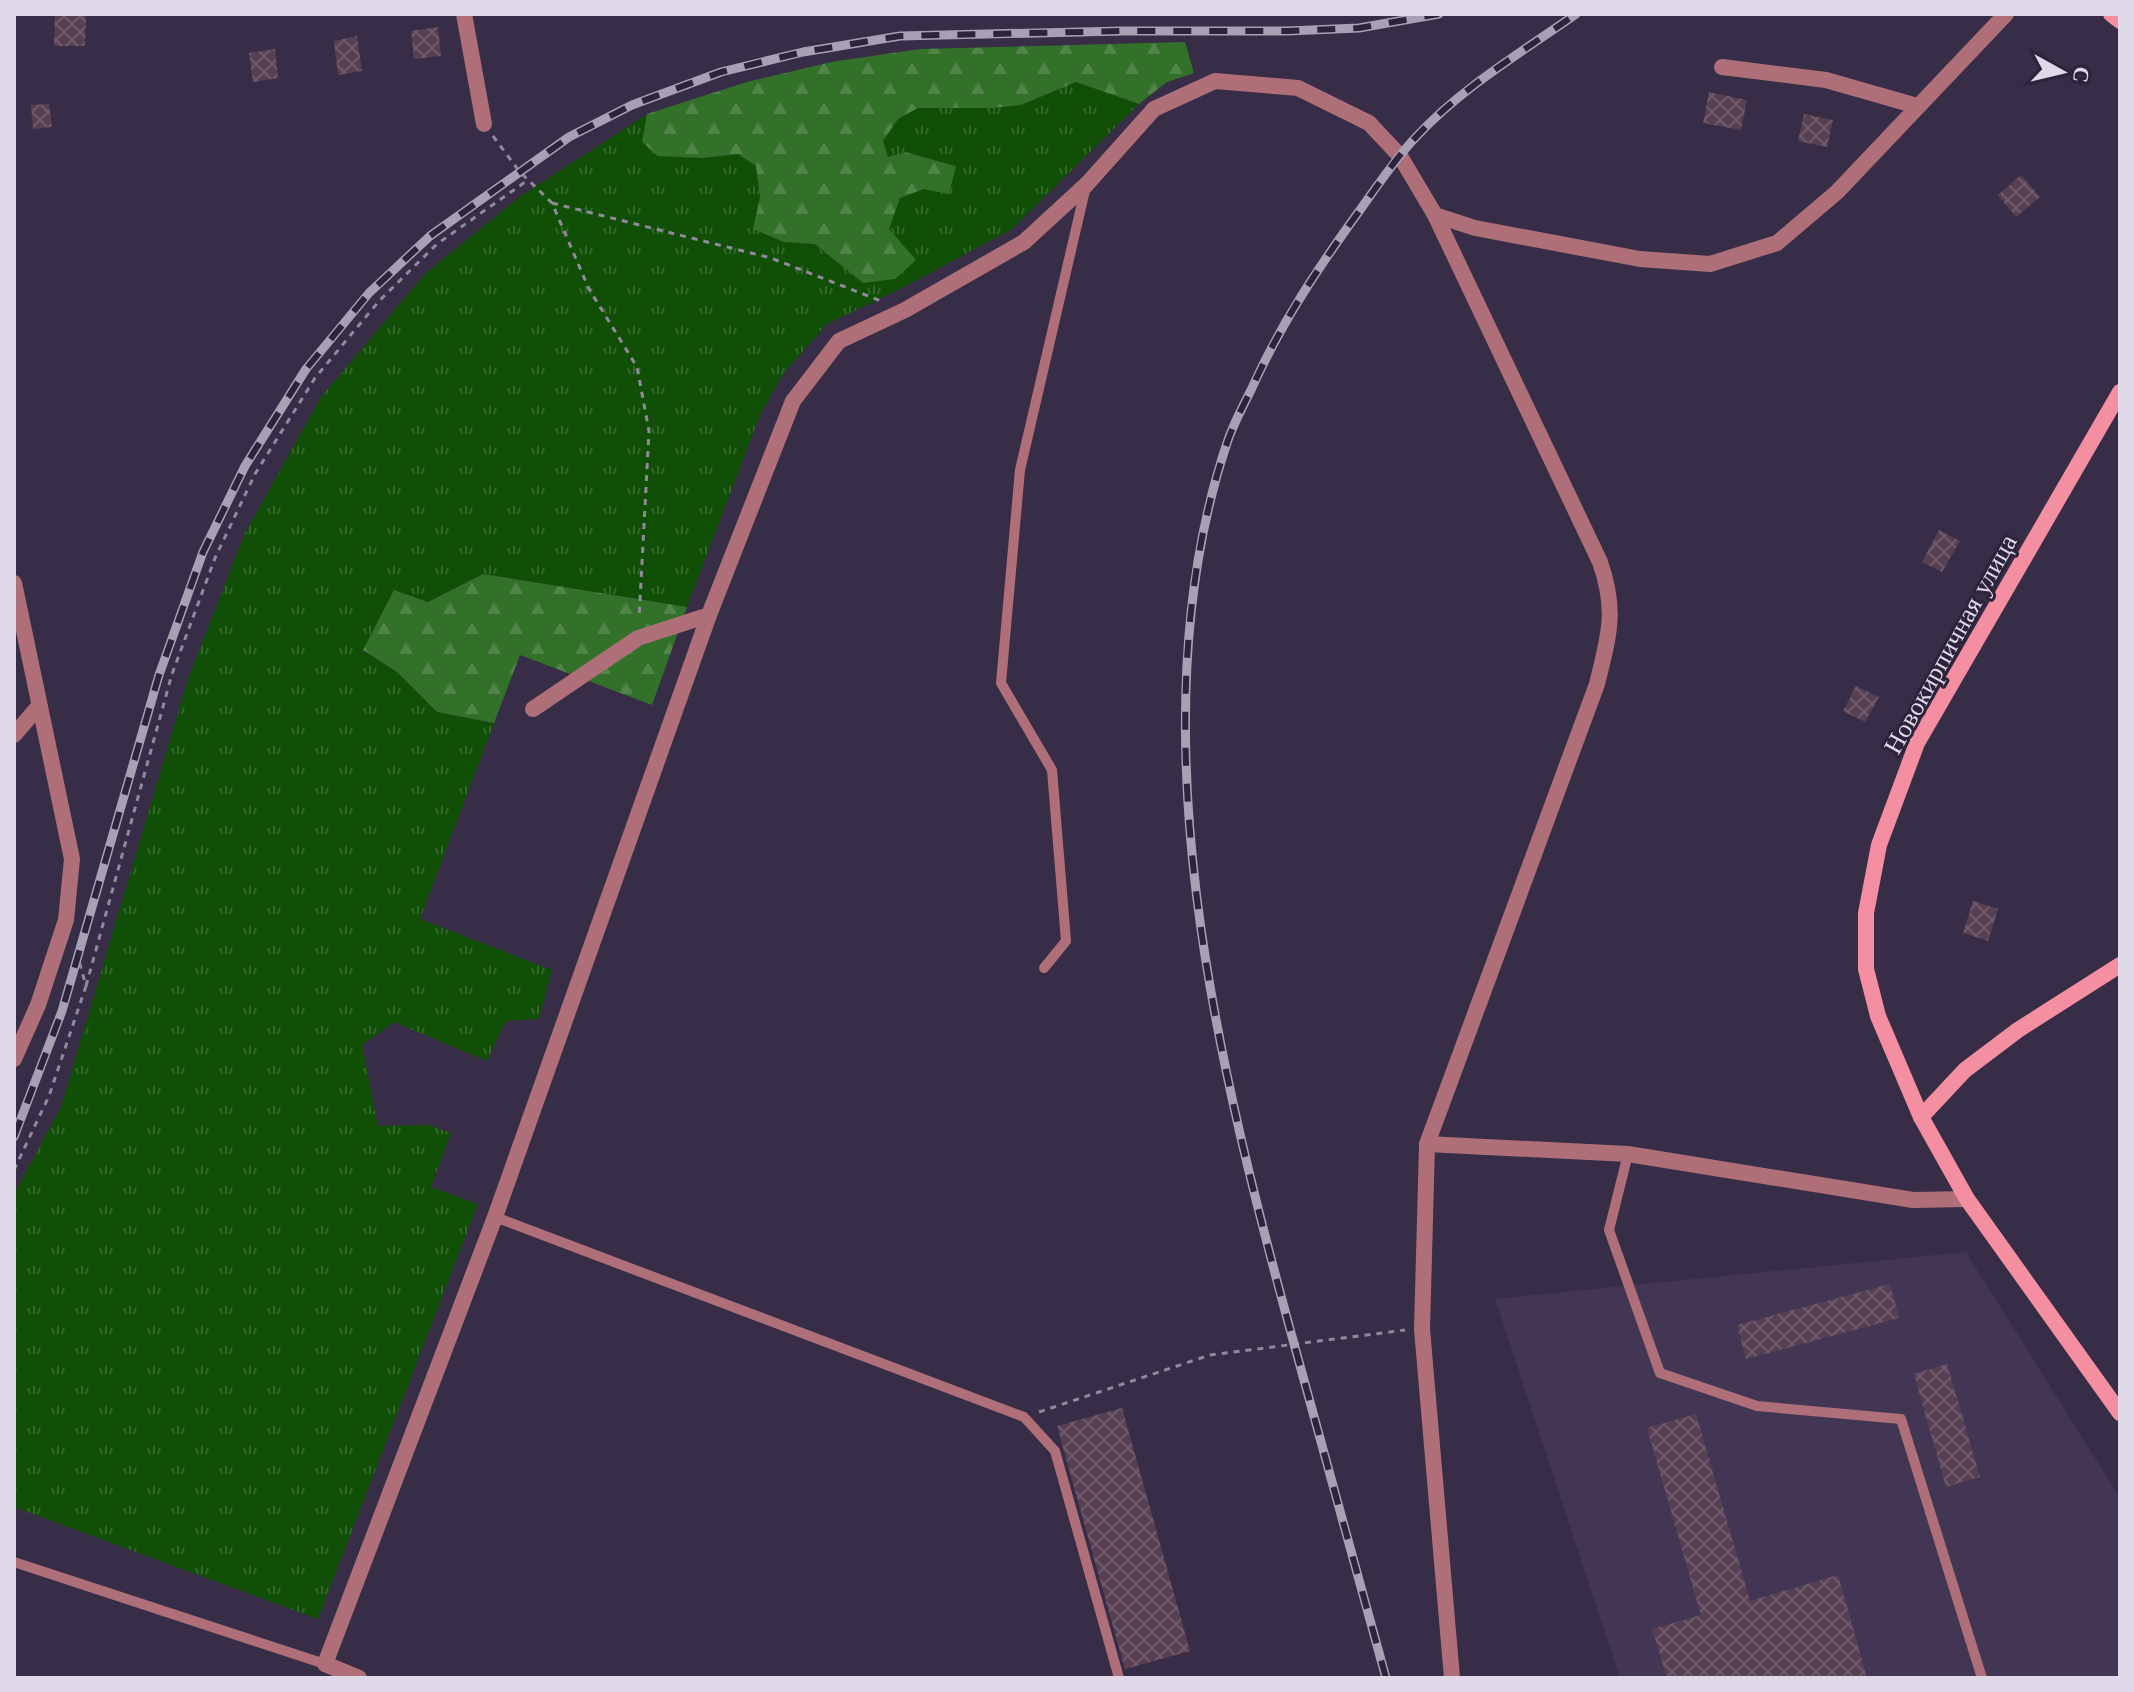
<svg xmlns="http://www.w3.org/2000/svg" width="2134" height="1692" viewBox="0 0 2134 1692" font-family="'Libre Baskerville',serif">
<defs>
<pattern id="grass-tufts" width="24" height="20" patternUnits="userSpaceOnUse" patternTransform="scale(2)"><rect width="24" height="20" fill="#114f06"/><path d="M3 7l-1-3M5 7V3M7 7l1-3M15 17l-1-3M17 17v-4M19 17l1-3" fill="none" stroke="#33682a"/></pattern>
<pattern id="forest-firs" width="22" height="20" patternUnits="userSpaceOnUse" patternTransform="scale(2)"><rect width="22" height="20" fill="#337029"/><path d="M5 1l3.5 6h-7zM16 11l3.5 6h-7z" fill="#508448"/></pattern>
<pattern id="building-cross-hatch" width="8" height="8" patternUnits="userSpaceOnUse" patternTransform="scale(2)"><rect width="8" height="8" fill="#584053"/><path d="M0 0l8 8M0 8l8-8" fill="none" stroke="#705b6c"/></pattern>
</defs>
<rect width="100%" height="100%" fill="#372d46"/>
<path fill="#433655" d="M 1966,1252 L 2120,1498 L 2120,1678 L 1620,1678 L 1495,1299 Z"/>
<path fill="url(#grass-tufts)" d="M 1076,82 L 1139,104 L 1012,229 L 906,286 L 827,324 L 783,374 L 760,415 L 687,607 L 483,574 L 428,602 L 394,590 L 363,651 L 397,672 L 437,712 L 494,723 L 420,919 L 552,970 L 539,1019 L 506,1021 L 487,1061 L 394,1022 L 362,1045 L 378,1126 L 428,1125 L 451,1133 L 431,1187 L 478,1204 L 318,1619 L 14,1507 L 14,1194 L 61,1107 L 188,679 L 245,533 L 321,397 L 425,274 L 518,198 L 647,114 L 643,142 L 702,158 L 738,154 L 756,165 L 760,197 L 784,242 L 815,244 L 863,283 L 900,198 L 924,189 L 956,166 L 905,152 L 888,157 L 883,141 L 898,119 L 918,108 L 994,108 L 1021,105 Z"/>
<g fill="url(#forest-firs)">
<path d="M 1185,42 L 1194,73 L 1167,82 L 1139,104 L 1076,82 L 1021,105 L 994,108 L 918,108 L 898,119 L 883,141 L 888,157 L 905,152 L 956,166 L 949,194 L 924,189 L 900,198 L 889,229 L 916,260 L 895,279 L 863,283 L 815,244 L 784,242 L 753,229 L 760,197 L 756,166 L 738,154 L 702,158 L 658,156 L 642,142 L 647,114 L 747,82 L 831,62 L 920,49 Z"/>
<path d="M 483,574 L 687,607 L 652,705 L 520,655 L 494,723 L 437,712 L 397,672 L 363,650 L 394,590 L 428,602 Z"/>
</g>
<g fill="url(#building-cross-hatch)">
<path d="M 55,16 L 86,16 L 85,46 L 54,46 Z"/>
<path d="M 438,27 L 441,56 L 414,59 L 411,31 Z"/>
<path d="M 357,36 L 362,71 L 338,75 L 334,41 Z"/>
<path d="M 275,49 L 278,78 L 253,82 L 249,53 Z"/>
<path d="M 1709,92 L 1747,100 L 1741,130 L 1703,123 Z"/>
<path d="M 49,104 L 52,127 L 33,129 L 31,105 Z"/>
<path d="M 1804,114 L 1833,120 L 1827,147 L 1798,141 Z"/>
<path d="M 2021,175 L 2040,197 L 2016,217 L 1998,195 Z"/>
<path d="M 1939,530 L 1960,541 L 1942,572 L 1922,562 Z"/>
<path d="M 1856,686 L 1879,697 L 1865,722 L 1843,711 Z"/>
<path d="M 1973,901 L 1998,909 L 1988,941 L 1963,933 Z"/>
<path d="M 1890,1284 L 1899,1318 L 1746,1359 L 1737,1325 Z"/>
<path d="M 1947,1364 L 1980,1477 L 1946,1487 L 1914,1374 Z"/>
<path d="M 1122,1408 L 1190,1651 L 1125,1669 L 1057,1426 Z"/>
<path d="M 1696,1414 L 1750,1601 L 1838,1575 L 1867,1678 L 1667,1678 L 1652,1629 L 1701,1615 L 1647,1428 Z"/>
</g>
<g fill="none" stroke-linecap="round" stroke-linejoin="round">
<g stroke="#91899d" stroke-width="3" stroke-dasharray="6 6" stroke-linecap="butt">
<path d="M 493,136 L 519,171 L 552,203 L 589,289 L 637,367 L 649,431 L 639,619"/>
<path d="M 552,203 L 771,258 L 881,301"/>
<path d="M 86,986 L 172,674 L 215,558 L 255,474 L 315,378 L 379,301 L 437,244 L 528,180"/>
<path d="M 14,1170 L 49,1096 L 86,986 L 76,950"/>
<path d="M 1039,1412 L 1210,1355 L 1405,1330"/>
</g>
<g stroke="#ae6f79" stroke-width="10">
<path d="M 1044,968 L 1066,941 L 1052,770 L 1001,683 L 1020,470 L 1086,186"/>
<path d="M 1628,1154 L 1609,1230 L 1660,1373 L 1757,1406 L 1901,1419 L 1982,1678"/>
<path d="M 495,1217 L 1024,1417 L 1055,1451 L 1119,1678"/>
<path d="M 14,1562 L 325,1664"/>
</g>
<g stroke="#ae6f79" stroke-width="16">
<path d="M 464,14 L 484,124"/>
<path d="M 1722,67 L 1826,80 L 1917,106"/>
<path d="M 1435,215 L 1600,562 C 1617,611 1609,635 1597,684 L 1427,1144 L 1422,1329 L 1452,1678"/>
<path d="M 14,583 L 72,859 L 66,920 L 38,1005 L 14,1059"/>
<path d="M 533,709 L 638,638 L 709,615"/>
<path d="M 14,735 L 39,706"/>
<path d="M 1427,1144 L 1628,1154 L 1913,1200 L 1967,1199"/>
<path d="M 359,1678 L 325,1664 L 495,1217 L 709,615 L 793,401 L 839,341 L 905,310 L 1024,242 L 1087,184 L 1154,109 L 1215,81 L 1298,88 L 1369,123 L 1400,156 L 1435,215 L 1475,228 L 1640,259 L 1710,264 L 1777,243 L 1837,192 L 2006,14"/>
</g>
<g stroke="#f48ea1" stroke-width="16">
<path d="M 2111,14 L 2120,21"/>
<path d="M 2120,392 L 1917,743 L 1879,845 L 1866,913 L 1866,969 L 1878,1016 L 1921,1117 L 1967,1199 L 2120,1413"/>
<path d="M 1921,1117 L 1965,1070 L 2018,1030 L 2120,965"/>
</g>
<defs>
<g id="rail">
<path d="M 14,1137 L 62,1011 L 159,675 L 203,552 L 245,466 L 306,369 L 369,293 L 430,236 L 569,137 L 632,105 L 721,72 L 803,52 L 900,36 L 1123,31 L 1287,31 L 1359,28 L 1439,14"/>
<path d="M 1386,1678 C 1356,1569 1326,1460 1296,1351 C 1219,1071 1131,724 1228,440 C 1234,423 1243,406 1251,390 C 1281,323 1318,268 1360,210 C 1378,185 1395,159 1416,137 C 1461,88 1522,52 1576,14"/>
</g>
</defs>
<use href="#rail" stroke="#a8a1b3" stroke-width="9"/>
<use href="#rail" stroke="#2d233b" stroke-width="6" stroke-dasharray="18" stroke-linecap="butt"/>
</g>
<g text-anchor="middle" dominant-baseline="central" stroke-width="6" stroke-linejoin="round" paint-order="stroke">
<g font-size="26" fill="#dfd9e8" stroke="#2d233b">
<text transform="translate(1950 644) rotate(-61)">Новокирпичная улица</text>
</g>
</g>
<rect width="2134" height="1692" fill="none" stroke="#dfd9e8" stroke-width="32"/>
<g transform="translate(2062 72) rotate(98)" stroke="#2d233b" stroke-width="6" paint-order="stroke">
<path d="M0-6L14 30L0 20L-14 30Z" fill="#dfd9e8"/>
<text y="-12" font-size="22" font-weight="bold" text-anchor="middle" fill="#dfd9e8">С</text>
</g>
</svg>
